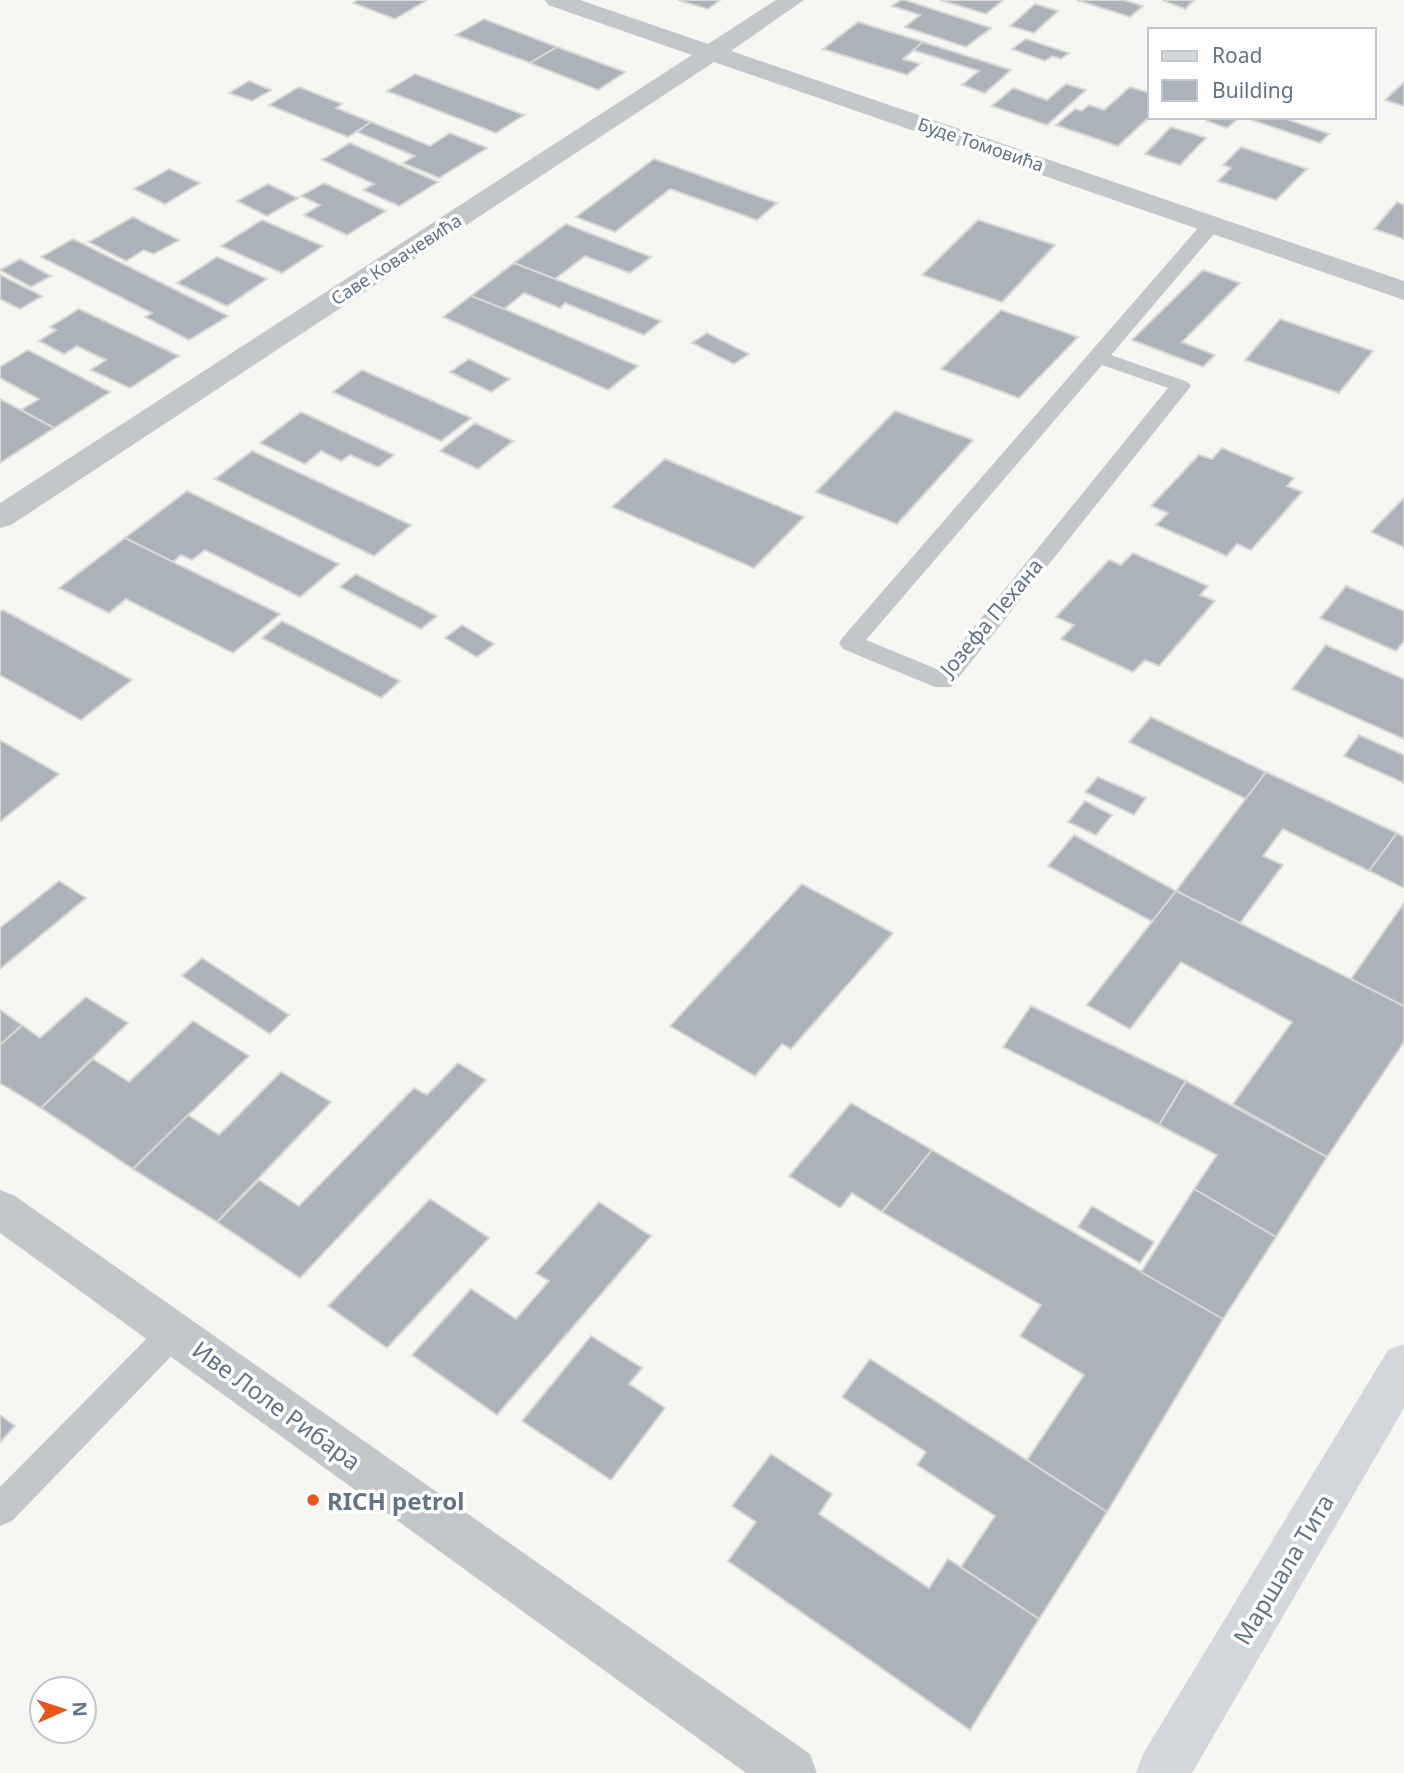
<svg xmlns="http://www.w3.org/2000/svg" width="1404" height="1773" viewBox="0 0 1404 1773" font-family="'Noto Sans',sans-serif">
<rect width="100%" height="100%" fill="#f6f6f2"/>
<g fill="#abb2b9" stroke="#d7d7d5" stroke-width="2">
<path d="M 358,0 L 427,0 L 395,19 L 353,3 Z"/>
<path d="M 678,0 L 720,0 L 708,9 Z"/>
<path d="M 901,0 L 905,0 L 991,28 L 966,47 L 905,27 L 920,15 L 892,6 Z"/>
<path d="M 940,0 L 1003,0 L 986,14 Z"/>
<path d="M 1077,0 L 1123,0 L 1143,6 L 1130,17 Z"/>
<path d="M 1162,0 L 1194,0 L 1185,9 Z"/>
<path d="M 1035,4 L 1058,11 L 1034,33 L 1010,26 Z"/>
<path d="M 484,19 L 557,47 L 530,63 L 456,35 Z"/>
<path d="M 858,22 L 923,42 L 903,59 L 920,64 L 907,75 L 823,49 Z"/>
<path d="M 1026,39 L 1069,53 L 1061,59 L 1052,56 L 1045,61 L 1012,49 Z"/>
<path d="M 923,42 L 1011,70 L 985,93 L 962,85 L 979,71 L 913,50 Z"/>
<path d="M 557,47 L 625,72 L 598,90 L 530,63 Z"/>
<path d="M 415,74 L 524,115 L 496,133 L 387,91 Z"/>
<path d="M 249,81 L 271,90 L 252,101 L 229,93 Z"/>
<path d="M 1404,82 L 1404,106 L 1385,100 Z"/>
<path d="M 1066,84 L 1086,90 L 1047,125 L 992,106 L 1013,88 L 1047,100 Z"/>
<path d="M 299,87 L 342,104 L 336,108 L 371,122 L 348,137 L 269,105 Z"/>
<path d="M 1130,87 L 1150,93 L 1150,116 L 1118,146 L 1056,125 L 1075,109 L 1082,111 L 1089,105 L 1104,110 Z"/>
<path d="M 1212,117 L 1240,117 L 1227,128 L 1207,121 Z"/>
<path d="M 1254,117 L 1281,117 L 1329,134 L 1320,143 L 1252,120 Z"/>
<path d="M 371,122 L 430,146 L 450,133 L 487,148 L 439,178 L 403,163 L 415,156 L 357,132 Z"/>
<path d="M 1171,127 L 1206,138 L 1180,165 L 1145,154 Z"/>
<path d="M 350,143 L 438,182 L 399,206 L 363,190 L 374,184 L 322,160 Z"/>
<path d="M 1241,147 L 1307,169 L 1276,200 L 1218,181 L 1231,168 L 1223,165 Z"/>
<path d="M 654,159 L 777,203 L 757,220 L 670,189 L 615,232 L 576,217 Z"/>
<path d="M 169,169 L 200,183 L 165,204 L 134,189 Z"/>
<path d="M 324,183 L 386,211 L 347,235 L 304,215 L 320,205 L 301,196 Z"/>
<path d="M 268,184 L 298,198 L 267,216 L 237,201 Z"/>
<path d="M 1397,202 L 1404,205 L 1404,239 L 1374,229 Z"/>
<path d="M 133,217 L 179,240 L 154,254 L 144,250 L 126,261 L 89,242 Z"/>
<path d="M 262,220 L 323,246 L 282,273 L 221,246 Z"/>
<path d="M 978,220 L 1055,245 L 1002,302 L 922,275 Z"/>
<path d="M 566,224 L 651,257 L 630,273 L 585,256 L 555,279 L 514,263 Z"/>
<path d="M 73,239 L 228,316 L 189,340 L 145,317 L 152,313 L 41,257 Z"/>
<path d="M 217,257 L 267,279 L 227,306 L 177,283 Z"/>
<path d="M 20,259 L 51,276 L 31,287 L 0,270 Z"/>
<path d="M 514,263 L 555,279 L 661,321 L 644,335 L 565,303 L 560,308 L 524,293 L 504,309 L 471,296 Z"/>
<path d="M 1203,270 L 1240,283 L 1182,342 L 1215,355 L 1203,367 L 1132,340 Z"/>
<path d="M 0,275 L 42,296 L 20,309 L 0,299 Z"/>
<path d="M 471,296 L 504,309 L 638,366 L 608,390 L 443,317 Z"/>
<path d="M 79,309 L 179,356 L 130,388 L 91,370 L 106,360 L 77,346 L 64,354 L 39,341 L 56,330 L 50,327 Z"/>
<path d="M 1001,310 L 1078,337 L 1019,398 L 941,369 Z"/>
<path d="M 1280,319 L 1373,351 L 1339,393 L 1245,360 Z"/>
<path d="M 707,333 L 749,354 L 734,364 L 692,343 Z"/>
<path d="M 28,350 L 110,392 L 54,428 L 21,410 L 39,399 L 0,378 L 0,367 Z"/>
<path d="M 469,359 L 510,379 L 491,392 L 450,372 Z"/>
<path d="M 362,370 L 471,418 L 441,441 L 333,392 Z"/>
<path d="M 0,399 L 54,428 L 0,463 Z"/>
<path d="M 895,411 L 973,440 L 897,524 L 816,492 Z"/>
<path d="M 301,412 L 394,455 L 378,467 L 350,455 L 341,461 L 321,451 L 305,464 L 260,443 Z"/>
<path d="M 475,423 L 513,441 L 478,469 L 440,451 Z"/>
<path d="M 1222,448 L 1294,478 L 1287,486 L 1302,492 L 1251,550 L 1237,544 L 1227,556 L 1156,525 L 1168,513 L 1151,506 L 1199,455 L 1212,459 Z"/>
<path d="M 252,451 L 411,525 L 374,556 L 215,479 Z"/>
<path d="M 665,459 L 804,517 L 754,568 L 612,507 Z"/>
<path d="M 187,491 L 339,564 L 300,597 L 205,550 L 192,560 L 181,555 L 173,562 L 125,538 Z"/>
<path d="M 1404,498 L 1404,547 L 1371,532 Z"/>
<path d="M 125,538 L 173,562 L 280,614 L 233,653 L 126,599 L 109,613 L 59,588 Z"/>
<path d="M 1133,553 L 1208,586 L 1200,595 L 1215,601 L 1159,666 L 1145,660 L 1133,672 L 1061,639 L 1074,625 L 1056,617 L 1109,560 L 1121,565 Z"/>
<path d="M 356,574 L 437,616 L 421,629 L 340,587 Z"/>
<path d="M 1346,586 L 1404,611 L 1404,641 L 1396,651 L 1320,618 Z"/>
<path d="M 3,610 L 132,680 L 81,720 L 0,675 L 0,612 Z"/>
<path d="M 282,621 L 400,681 L 381,698 L 262,638 Z"/>
<path d="M 462,625 L 494,644 L 477,657 L 445,638 Z"/>
<path d="M 1326,645 L 1404,679 L 1404,739 L 1292,689 Z"/>
<path d="M 1151,717 L 1266,772 L 1246,799 L 1129,742 Z"/>
<path d="M 1359,735 L 1404,755 L 1404,783 L 1344,756 Z"/>
<path d="M 0,740 L 59,774 L 1,821 L 0,821 Z"/>
<path d="M 1266,772 L 1397,833 L 1369,871 L 1283,829 L 1263,856 L 1283,865 L 1240,923 L 1176,891 Z"/>
<path d="M 1098,777 L 1146,798 L 1134,815 L 1085,792 Z"/>
<path d="M 1085,801 L 1112,815 L 1096,835 L 1068,822 Z"/>
<path d="M 1397,833 L 1404,837 L 1404,888 L 1369,871 Z"/>
<path d="M 1074,835 L 1176,891 L 1153,922 L 1048,866 Z"/>
<path d="M 59,881 L 86,898 L 0,969 L 0,928 Z"/>
<path d="M 802,884 L 893,933 L 791,1049 L 782,1044 L 755,1076 L 670,1026 Z"/>
<path d="M 1176,891 L 1404,1006 L 1404,1042 L 1327,1157 L 1233,1104 L 1292,1022 L 1181,962 L 1130,1029 L 1087,1005 Z"/>
<path d="M 1404,903 L 1404,1006 L 1351,979 Z"/>
<path d="M 202,958 L 289,1015 L 270,1034 L 182,976 Z"/>
<path d="M 86,997 L 128,1023 L 41,1108 L 0,1083 L 0,1045 L 22,1025 L 40,1038 Z"/>
<path d="M 1031,1006 L 1186,1081 L 1159,1125 L 1003,1047 Z"/>
<path d="M 0,1010 L 22,1025 L 0,1045 Z"/>
<path d="M 193,1021 L 249,1056 L 133,1169 L 41,1108 L 93,1059 L 129,1082 Z"/>
<path d="M 458,1063 L 486,1080 L 300,1278 L 217,1222 L 259,1180 L 299,1206 L 414,1088 L 427,1095 Z"/>
<path d="M 281,1072 L 331,1102 L 217,1222 L 133,1169 L 188,1115 L 219,1135 Z"/>
<path d="M 1186,1081 L 1327,1157 L 1276,1237 L 1194,1189 L 1217,1155 L 1159,1125 Z"/>
<path d="M 851,1103 L 932,1150 L 882,1212 L 852,1193 L 840,1208 L 789,1176 Z"/>
<path d="M 932,1150 L 1223,1319 L 1107,1512 L 1027,1460 L 1084,1375 L 1020,1336 L 1041,1305 L 882,1212 Z"/>
<path d="M 1194,1189 L 1276,1237 L 1223,1319 L 1141,1272 Z"/>
<path d="M 430,1199 L 489,1238 L 387,1348 L 328,1306 Z"/>
<path d="M 599,1202 L 651,1236 L 497,1415 L 412,1355 L 471,1289 L 516,1319 L 549,1281 L 536,1273 Z"/>
<path d="M 1092,1206 L 1154,1242 L 1140,1263 L 1078,1227 Z"/>
<path d="M 591,1336 L 642,1368 L 629,1384 L 665,1408 L 611,1480 L 522,1421 Z"/>
<path d="M 870,1359 L 1107,1512 L 1039,1619 L 961,1567 L 995,1516 L 917,1465 L 926,1452 L 842,1397 Z"/>
<path d="M 0,1415 L 15,1426 L 0,1442 Z"/>
<path d="M 771,1454 L 832,1494 L 819,1514 L 929,1588 L 948,1559 L 1039,1619 L 970,1730 L 728,1561 L 756,1522 L 732,1506 Z"/>
</g>
<g fill="none" stroke-linecap="round" stroke-linejoin="round">
<g fill="#c3c7ca" fill-rule="evenodd">
<path d="M 1212,218 L 1219,220 L 1221,224 L 1219,228 L 1111,355 L 1188,382 L 1191,386 L 951,687 L 935,687 L 843,649 L 839,643 L 843,637 L 1205,220 ZM 1102,365 L 1168,388 L 939,670 L 866,640 Z"/>
<path d="M 174,1318 L 185,1322 L 190,1332 L 185,1342 L 12,1521 L 0,1526 L 0,1487 L 163,1322 Z"/>
</g>
<g fill="#c3c7ca" fill-rule="evenodd">
<path d="M 545,0 L 580,0 L 708,44 L 776,0 L 804,0 L 731,51 L 1404,281 L 1404,300 L 714,62 L 11,525 L 0,528 L 0,503 L 692,55 L 548,5 Z"/>
<path d="M 0,1190 L 15,1196 L 810,1754 L 817,1773 L 746,1773 L 0,1233 Z"/>
</g>
<path fill="#d4d8dc" fill-rule="evenodd" d="M 1404,1344 L 1404,1408 L 1192,1773 L 1136,1773 L 1143,1754 L 1388,1350 Z"/>
</g>
<circle fill="#ea551e" stroke="#fff" stroke-width="2.5" cx="313" cy="1500" r="7"/>
<g text-anchor="middle" dominant-baseline="central" stroke-width="7" stroke-linejoin="round" paint-order="stroke">
<g font-size="18" fill="#637484" stroke="#fff">
<text transform="translate(981 144) rotate(19)">Буде Томовића</text>
<text transform="translate(396 259) rotate(-33)">Саве Ковачевића</text>
</g>
<g font-size="21" fill="#637484" stroke="#fff">
<text transform="translate(991 617) rotate(-50)">Јозефа Пехана</text>
</g>
<g font-size="24" fill="#637484" stroke="#fff">
<text transform="translate(277 1405) rotate(36)">Иве Лоле Рибара</text>
<text transform="translate(1283 1569) rotate(-59)">Маршала Тита</text>
</g>
<g font-size="24" font-weight="bold" fill="#637484" stroke="#fff" text-anchor="start">
<text x="327" y="1500">RICH petrol</text>
</g>
</g>
<rect x="1148" y="28" width="228" height="91" fill="#ffffff" stroke="#c1c7ce" stroke-width="2"/>
<rect x="1162" y="51" width="35" height="10" fill="#d4d8dc" stroke="#c1c7ce" stroke-width="2"/>
<text x="1212" y="63" font-size="21" fill="#637484">Road</text>
<rect x="1162" y="80" width="35" height="21" fill="#abb2b9" stroke="#c1c7ce" stroke-width="2"/>
<text x="1212" y="98" font-size="21" fill="#637484">Building</text>
<g transform="translate(63 1710) rotate(87)"><circle r="33" fill="#ffffff" stroke="#c1c7ce" stroke-width="2"/>
<path d="M0-5L12 26L0 18L-12 26Z" fill="#ea551e"/>
<text y="-10" font-size="19" font-weight="bold" text-anchor="middle" fill="#637484">N</text>
</g>
</svg>
